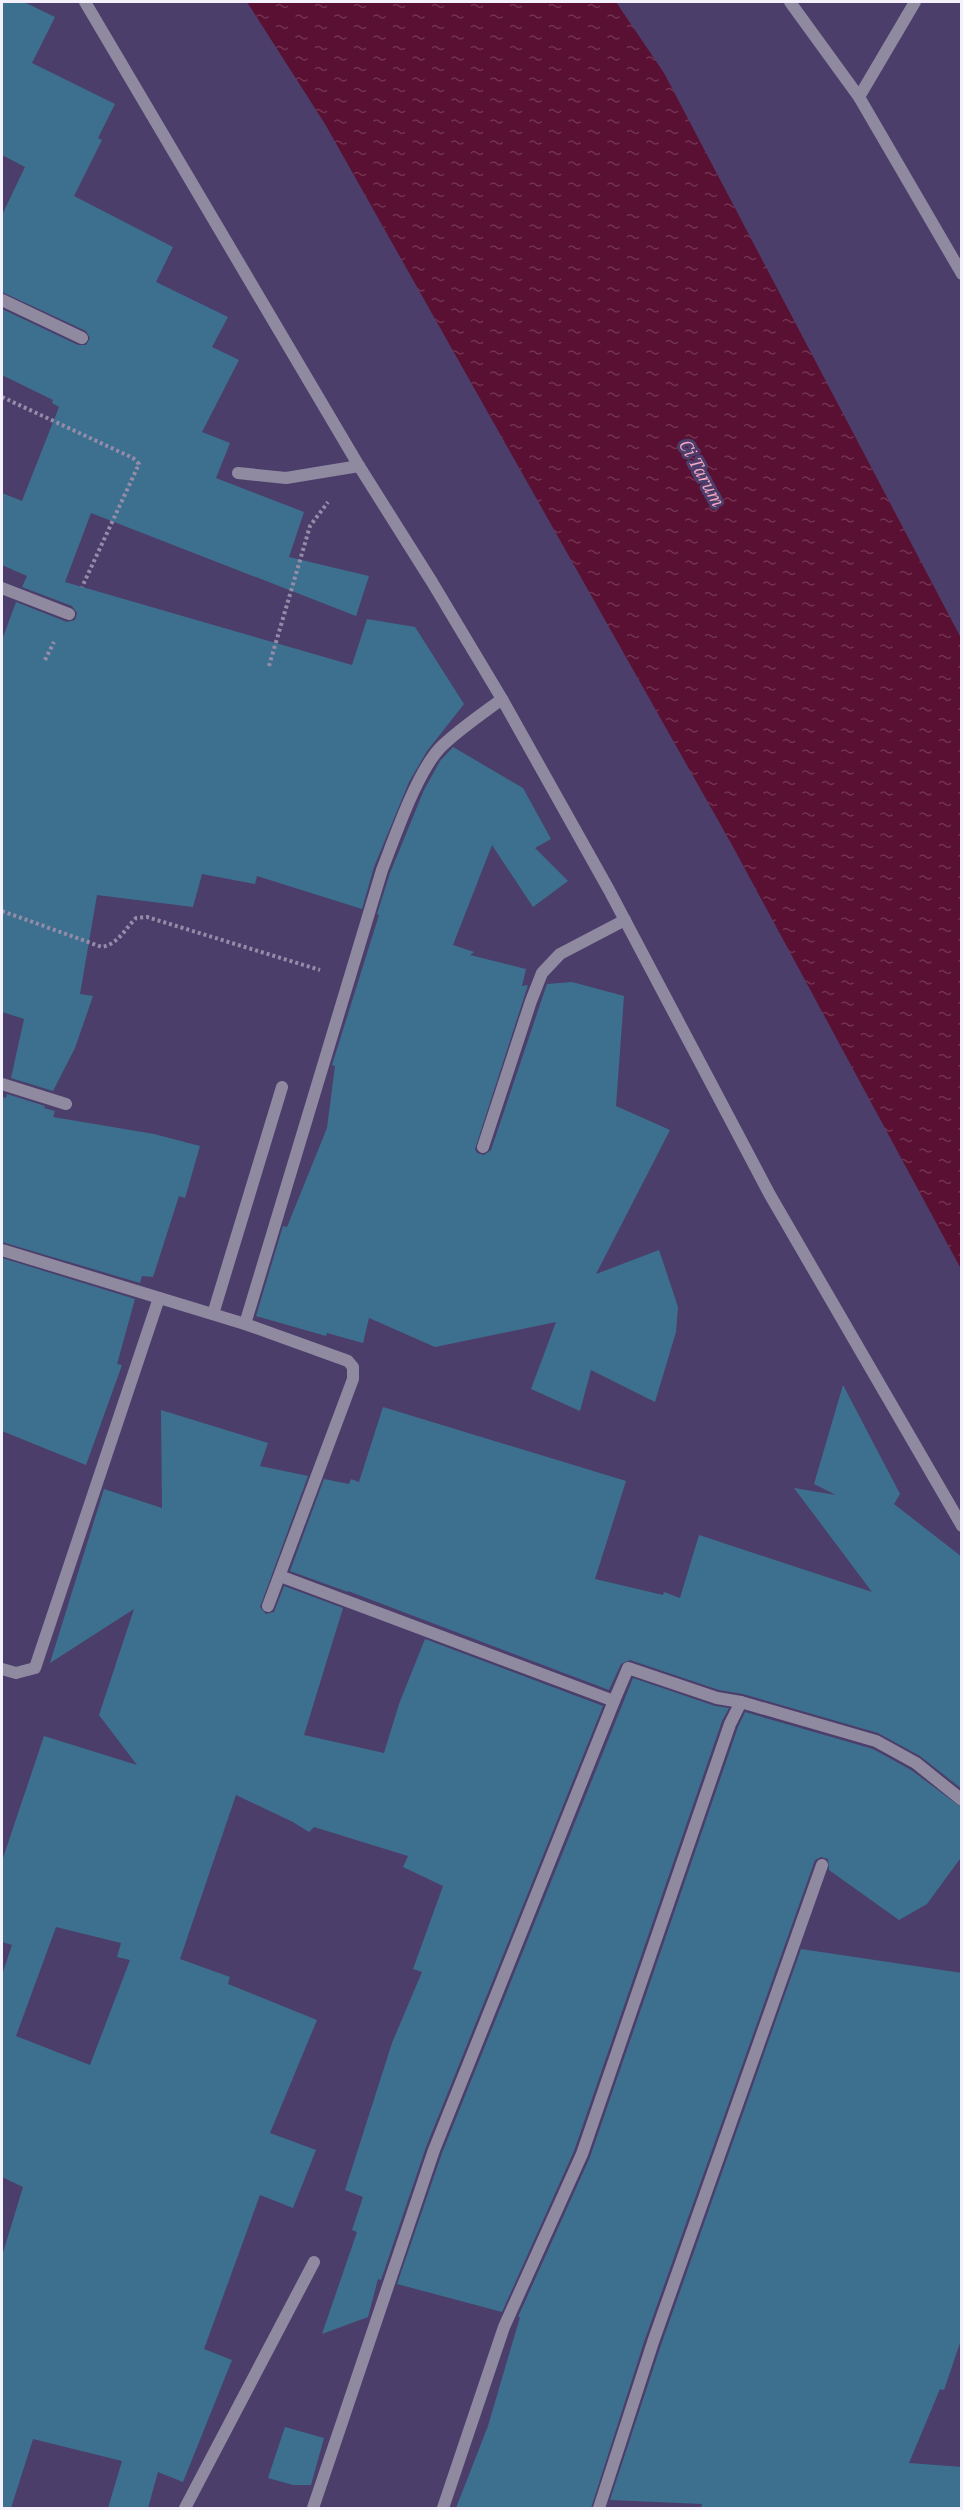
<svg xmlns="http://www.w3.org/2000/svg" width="963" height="2510" viewBox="0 0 963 2510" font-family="'IBM Plex Serif',serif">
<defs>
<pattern id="water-ripples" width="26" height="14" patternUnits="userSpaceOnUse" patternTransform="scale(1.5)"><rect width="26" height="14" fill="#5a1032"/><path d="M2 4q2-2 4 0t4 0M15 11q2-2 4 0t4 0" fill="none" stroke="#723351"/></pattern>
</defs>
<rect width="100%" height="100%" fill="#4c3e6a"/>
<path fill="url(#water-ripples)" d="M 247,2 L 616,2 L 664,73 L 961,638 L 961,1269 L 732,845 L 325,124 Z"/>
<g fill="#3d708f" fill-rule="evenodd">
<path d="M 2,2 L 24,2 L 55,17 L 32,63 L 115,104 L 98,138 L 102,140 L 74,196 L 173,247 L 156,282 L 228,317 L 212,347 L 239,360 L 202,432 L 230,443 L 216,478 L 304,512 L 289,557 L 369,576 L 356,616 L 91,513 L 65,582 L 352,665 L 367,619 L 415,627 L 464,704 L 427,751 L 409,782 L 374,867 L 362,909 L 257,876 L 255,884 L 202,874 L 193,907 L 97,895 L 80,994 L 93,996 L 75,1048 L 53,1091 L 11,1078 L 24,1019 L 2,1012 L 2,640 L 16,602 L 67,622 L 75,620 L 77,613 L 72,606 L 22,587 L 27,576 L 2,565 L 2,493 L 22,501 L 59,407 L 52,403 L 53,400 L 2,375 L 2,309 L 78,345 L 86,345 L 90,338 L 86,331 L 2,292 L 2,215 L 25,167 L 2,155 Z"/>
<path d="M 453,747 L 523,788 L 551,839 L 535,848 L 568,881 L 533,907 L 492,845 L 453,945 L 474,952 L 470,955 L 526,969 L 522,986 L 528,985 L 475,1149 L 477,1153 L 484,1155 L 491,1150 L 547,984 L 572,982 L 624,996 L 616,1106 L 670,1130 L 596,1274 L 659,1250 L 678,1307 L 676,1332 L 655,1402 L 591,1370 L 580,1411 L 531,1389 L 556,1322 L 435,1347 L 369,1318 L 363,1343 L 327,1333 L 326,1336 L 256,1316 L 283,1226 L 287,1227 L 327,1128 L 335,1066 L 332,1065 L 379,915 L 377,914 L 390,873 L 424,790 L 440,761 Z"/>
<path d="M 7,1094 L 45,1106 L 44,1108 L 55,1111 L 53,1117 L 154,1134 L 200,1146 L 185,1198 L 179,1196 L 153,1277 L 142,1276 L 140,1283 L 2,1242 L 2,1097 L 6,1098 Z"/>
<path d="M 2,1258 L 135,1299 L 117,1364 L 122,1365 L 86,1465 L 2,1431 Z"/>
<path d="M 843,1385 L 900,1494 L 894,1504 L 962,1557 L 962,1789 L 920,1756 L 878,1733 L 743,1694 L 719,1690 L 630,1660 L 621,1664 L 609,1690 L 348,1591 L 348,1592 L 290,1571 L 324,1479 L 349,1484 L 351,1479 L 359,1482 L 383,1407 L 626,1481 L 595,1579 L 663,1595 L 664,1592 L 680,1598 L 699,1535 L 872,1592 L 794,1488 L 836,1495 L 814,1484 Z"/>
<path d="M 161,1410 L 268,1443 L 260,1466 L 308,1476 L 260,1607 L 266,1614 L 274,1612 L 284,1586 L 343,1608 L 304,1735 L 384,1753 L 399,1704 L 425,1639 L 603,1706 L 426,2147 L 381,2280 L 378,2279 L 368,2317 L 322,2334 L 357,2232 L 352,2230 L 363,2197 L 345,2190 L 392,2043 L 422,1972 L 413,1969 L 443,1886 L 403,1867 L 408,1856 L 314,1827 L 309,1832 L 293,1822 L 236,1795 L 180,1959 L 230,1977 L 228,1984 L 317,2020 L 270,2133 L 316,2150 L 293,2208 L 260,2195 L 204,2349 L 232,2360 L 183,2482 L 158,2472 L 148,2508 L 108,2508 L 122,2461 L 33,2439 L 11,2508 L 2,2508 L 2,2256 L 23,2187 L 2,2177 L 2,1975 L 12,1945 L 2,1942 L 2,1861 L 44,1736 L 137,1765 L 99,1715 L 134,1609 L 50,1663 L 104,1489 L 162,1508 ZM 56,1927 L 121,1943 L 117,1957 L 130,1960 L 90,2065 L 16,2036 Z"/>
<path d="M 633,1678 L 715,1706 L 729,1708 L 722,1721 L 574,2151 L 502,2312 L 397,2284 L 442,2153 Z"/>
<path d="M 745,1712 L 873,1749 L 911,1770 L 962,1808 L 962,1856 L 927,1904 L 899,1920 L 829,1870 L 828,1859 L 821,1857 L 815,1860 L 645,2339 L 591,2508 L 456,2508 L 488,2426 L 520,2317 L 518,2317 L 590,2157 L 738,1727 Z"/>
<path d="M 801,1949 L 962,1973 L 962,2337 L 944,2390 L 940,2389 L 909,2463 L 962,2467 L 962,2508 L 701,2508 L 702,2504 L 610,2500 L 661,2345 Z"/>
<path d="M 285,2427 L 324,2438 L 311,2485 L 293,2485 L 268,2478 Z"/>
</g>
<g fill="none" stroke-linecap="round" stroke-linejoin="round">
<g stroke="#958ca9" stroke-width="4" stroke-dasharray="3 3" stroke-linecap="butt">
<path d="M 2,397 L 133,458 L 139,464 L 82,587"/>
<path d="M 45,660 L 54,642"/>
<path d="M 269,666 L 310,526 L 328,502"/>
<path d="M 2,911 L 102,947 C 118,944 125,929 136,918 L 147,917 L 320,970"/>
</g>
<g stroke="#908aa1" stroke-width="12">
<path d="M 790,2 L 859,97 L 962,274"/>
<path d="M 238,473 L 286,478 L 359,466"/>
<path d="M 483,1147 L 531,1001 L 542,973 L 560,954 L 625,920"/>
</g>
<g stroke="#908aa1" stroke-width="12">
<path d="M 85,2 L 359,466 L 432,582 L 502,699 L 609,890 L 770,1195 L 962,1526"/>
<path d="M 859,97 L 915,2"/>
<path d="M 2,300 L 82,338"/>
<path d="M 2,588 L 69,614"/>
<path d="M 2,1084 L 66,1104"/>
<path d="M 2,1250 L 245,1324 L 348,1361 L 353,1367 L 353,1379 L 268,1606"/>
<path d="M 213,1314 L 282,1087"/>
<path d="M 245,1324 L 382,870 C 395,837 418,768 443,745 C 461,728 482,714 502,699"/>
<path d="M 280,1576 L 614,1701 L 434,2150 L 313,2508"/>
<path d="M 2,1669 L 16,1673 L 35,1668 L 159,1298"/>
<path d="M 741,1702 L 876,1741 L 916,1763 L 962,1800"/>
<path d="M 185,2508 L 314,2262"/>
<path d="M 443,2508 L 504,2327 L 582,2154 L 730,1724 L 741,1702 L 717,1698 L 628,1668 L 614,1701"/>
<path d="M 599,2508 L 653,2342 L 822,1865"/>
</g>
</g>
<g text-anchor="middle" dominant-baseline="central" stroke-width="6" stroke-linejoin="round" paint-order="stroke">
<g font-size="18" font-style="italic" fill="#f9a9c3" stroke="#4c3e6a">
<text transform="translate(702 473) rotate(61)">Ci Tarum</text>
</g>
</g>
<rect width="963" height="2510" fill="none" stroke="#f4f1fc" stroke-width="6"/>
</svg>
